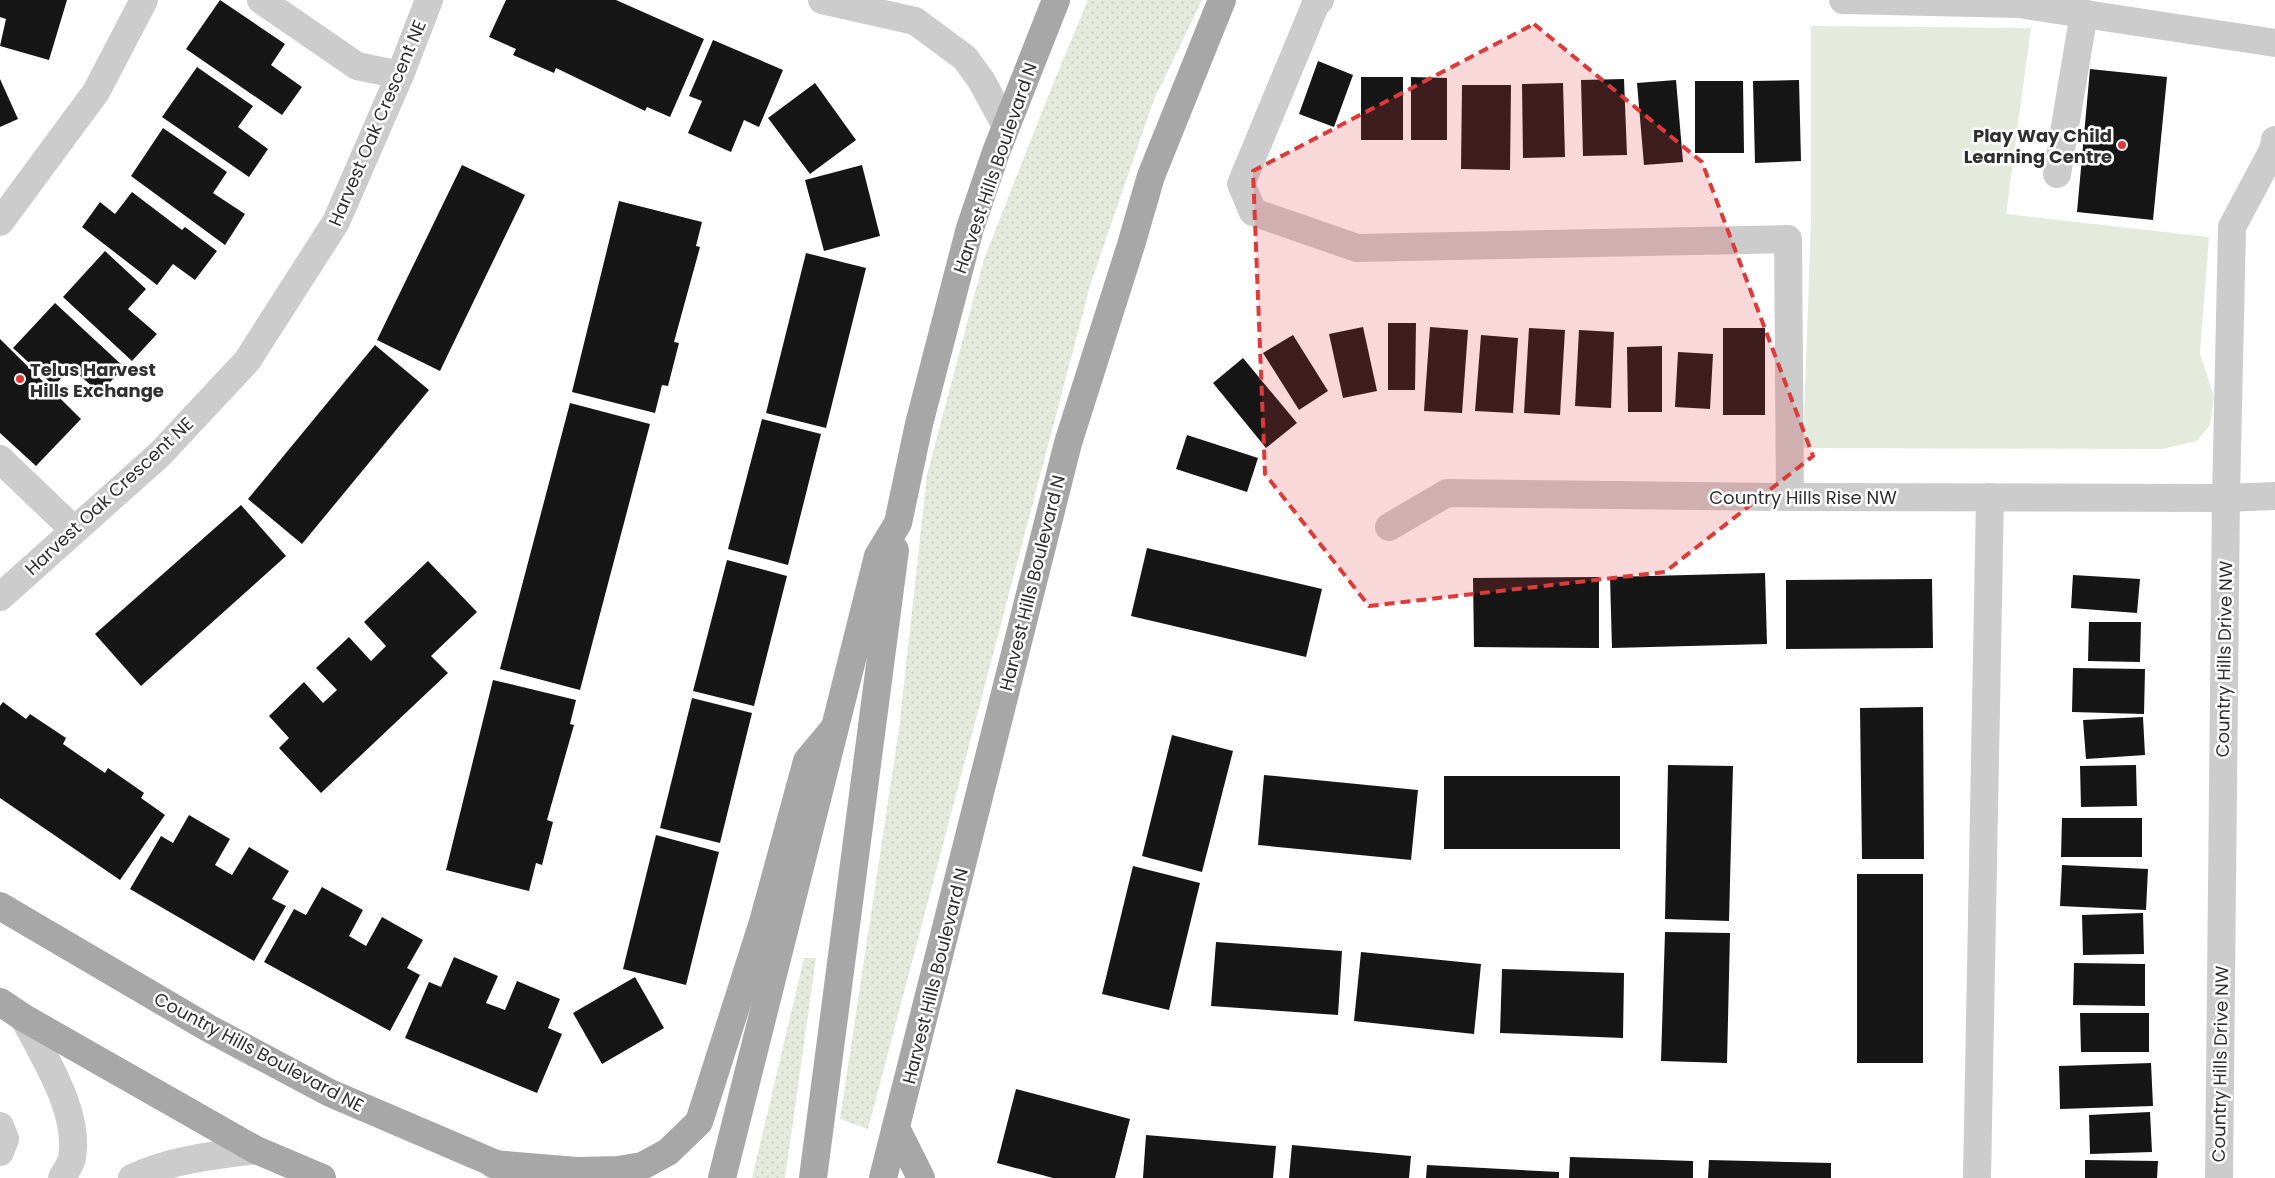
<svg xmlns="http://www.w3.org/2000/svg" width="2275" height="1178" viewBox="0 0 2275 1178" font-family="Poppins,sans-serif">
<defs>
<pattern id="grass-dots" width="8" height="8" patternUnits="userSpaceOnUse" patternTransform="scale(1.25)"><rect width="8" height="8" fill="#e4ebdd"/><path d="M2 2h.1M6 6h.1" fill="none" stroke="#c4cabe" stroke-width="1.8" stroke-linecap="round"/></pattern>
</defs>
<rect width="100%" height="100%" fill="#fff"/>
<g fill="url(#grass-dots)">
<path d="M 1088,0 L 1202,0 L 1153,102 L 1090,286 L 868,1129 L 840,1119 L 899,729 L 927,475 L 984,259 L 1053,84 Z"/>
<path d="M 804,958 L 816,958 L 785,1178 L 752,1178 Z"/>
</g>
<path fill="#e4ebdd" d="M 1811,26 L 2031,28 L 2006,214 L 2209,237 L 2200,353 L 2214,397 L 2210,425 L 2197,441 L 2162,449 L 1803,448 L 1811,219 Z"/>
<g fill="#161616">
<path d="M 0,0 L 67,0 L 49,60 L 0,46 L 6,19 L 0,17 Z"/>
<path d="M 220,0 L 285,44 L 271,65 L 302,87 L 282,115 L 186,49 Z"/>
<path d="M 506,0 L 616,0 L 704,39 L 670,117 L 647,107 L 645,111 L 556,68 L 554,73 L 513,55 L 516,49 L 489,37 Z"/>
<path d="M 713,40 L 783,70 L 759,127 L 744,120 L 731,152 L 688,133 L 702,101 L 689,96 Z"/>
<path d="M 1318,61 L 1353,75 L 1334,127 L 1299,114 Z"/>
<path d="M 197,67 L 253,106 L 238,127 L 268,149 L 249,177 L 162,117 Z"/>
<path d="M 2090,69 L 2167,77 L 2153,220 L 2077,212 Z"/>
<rect x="1361" y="77" width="42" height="63"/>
<path d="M 1411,77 L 1447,78 L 1447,140 L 1411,140 Z"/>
<path d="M 0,79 L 18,119 L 0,127 Z"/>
<path d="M 1624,79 L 1627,155 L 1583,156 L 1581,80 Z"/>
<path d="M 1676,80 L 1683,162 L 1644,165 L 1637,83 Z"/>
<path d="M 1799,80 L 1801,161 L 1755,163 L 1753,81 Z"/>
<path d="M 1695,81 L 1743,81 L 1744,153 L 1695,153 Z"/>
<path d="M 815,83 L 856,140 L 810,174 L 768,118 Z"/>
<path d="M 1563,83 L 1565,157 L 1523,158 L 1522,84 Z"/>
<path d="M 1462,85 L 1511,85 L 1510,170 L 1461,169 Z"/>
<path d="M 163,128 L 227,172 L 213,193 L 245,214 L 225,245 L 131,176 Z"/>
<path d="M 462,165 L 525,195 L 440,371 L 377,340 Z"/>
<path d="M 862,165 L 880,236 L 824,251 L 805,180 Z"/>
<path d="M 132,192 L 182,230 L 185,227 L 217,251 L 195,280 L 173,264 L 157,285 L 82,227 L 100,202 L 115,214 Z"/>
<path d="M 619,201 L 702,222 L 696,246 L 700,247 L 674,342 L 679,343 L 668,386 L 662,385 L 655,413 L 572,392 Z"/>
<path d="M 105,251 L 146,289 L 128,309 L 157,334 L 132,361 L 63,297 Z"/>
<path d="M 806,253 L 866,268 L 826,428 L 766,413 Z"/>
<path d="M 55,303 L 124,367 L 100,393 L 71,368 L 54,386 L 13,348 Z"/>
<path d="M 1388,323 L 1416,323 L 1415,390 L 1388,390 Z"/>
<path d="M 1363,327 L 1377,391 L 1343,398 L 1329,334 Z"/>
<path d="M 1430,327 L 1468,330 L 1462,413 L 1424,411 Z"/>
<path d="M 1529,328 L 1565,330 L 1560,415 L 1524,413 Z"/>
<rect x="1723" y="328" width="42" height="87"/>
<path d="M 1579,330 L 1614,332 L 1611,408 L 1575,406 Z"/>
<path d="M 1293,335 L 1328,391 L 1299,410 L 1263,353 Z"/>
<path d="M 1481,335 L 1518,338 L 1513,413 L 1475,411 Z"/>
<path d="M 0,339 L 81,419 L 36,466 L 0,433 Z"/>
<path d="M 375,345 L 429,390 L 302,544 L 248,499 Z"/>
<path d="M 1662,346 L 1662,412 L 1628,412 L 1627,347 Z"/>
<path d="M 1678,352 L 1713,354 L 1710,409 L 1675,407 Z"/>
<path d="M 1243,358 L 1297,423 L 1266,448 L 1213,383 Z"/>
<path d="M 570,403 L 650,424 L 580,690 L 500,669 Z"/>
<path d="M 762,419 L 821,434 L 788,565 L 728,549 Z"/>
<path d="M 1187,435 L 1258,458 L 1247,492 L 1176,469 Z"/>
<path d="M 241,505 L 286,556 L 141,686 L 95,634 Z"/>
<path d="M 1147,548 L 1322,589 L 1306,657 L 1131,616 Z"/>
<path d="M 727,560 L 787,576 L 754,706 L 693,691 Z"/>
<path d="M 428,561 L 477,612 L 431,656 L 448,673 L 321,793 L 279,748 L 289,738 L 269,716 L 304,682 L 323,703 L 337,690 L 316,668 L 349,637 L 371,661 L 386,646 L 364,622 Z"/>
<path d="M 1765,573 L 1767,644 L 1612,648 L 1610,577 Z"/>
<path d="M 2073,575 L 2140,579 L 2137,613 L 2071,608 Z"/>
<path d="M 1599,577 L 1599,648 L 1474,647 L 1473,578 Z"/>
<path d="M 1932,579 L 1933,648 L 1786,649 L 1786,580 Z"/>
<path d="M 2089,622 L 2141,622 L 2140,662 L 2088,661 Z"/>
<path d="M 2073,668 L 2145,669 L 2144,714 L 2072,712 Z"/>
<path d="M 493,680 L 576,700 L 570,724 L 574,725 L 547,820 L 553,822 L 542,865 L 536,863 L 529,891 L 446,870 Z"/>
<path d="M 692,698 L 752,713 L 720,843 L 660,828 Z"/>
<path d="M 3,702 L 26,719 L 30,714 L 66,738 L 63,744 L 105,773 L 108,768 L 144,793 L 141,798 L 165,815 L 120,880 L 0,798 L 0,706 Z"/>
<path d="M 1923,707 L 1924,859 L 1862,859 L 1860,708 Z"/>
<path d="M 2143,717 L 2145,755 L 2086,759 L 2083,720 Z"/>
<path d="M 1172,735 L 1233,751 L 1202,872 L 1142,856 Z"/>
<path d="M 1668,765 L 1733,766 L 1729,921 L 1665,919 Z"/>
<path d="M 2136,765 L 2137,806 L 2081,807 L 2080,766 Z"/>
<path d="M 1264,775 L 1418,790 L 1411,860 L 1258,845 Z"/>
<rect x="1444" y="776" width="176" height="73"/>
<path d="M 189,815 L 230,839 L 215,865 L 232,875 L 249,847 L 289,871 L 272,899 L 286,906 L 254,961 L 130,889 L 161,836 L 173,843 Z"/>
<path d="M 2062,818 L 2142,818 L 2142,857 L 2061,857 Z"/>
<path d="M 656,835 L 719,852 L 686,985 L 623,969 Z"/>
<path d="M 2062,865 L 2148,869 L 2146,910 L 2060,906 Z"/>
<path d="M 1133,866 L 1200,883 L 1169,1010 L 1102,994 Z"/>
<rect x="1857" y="874" width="66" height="189"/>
<path d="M 322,887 L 363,910 L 349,936 L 366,946 L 382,917 L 423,940 L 407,968 L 420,975 L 390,1031 L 264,962 L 294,909 L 306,915 Z"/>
<path d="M 2143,913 L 2144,954 L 2083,955 L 2082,915 Z"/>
<path d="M 1665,932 L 1730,933 L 1727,1063 L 1661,1061 Z"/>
<path d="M 1216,942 L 1342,951 L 1338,1015 L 1211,1006 Z"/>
<path d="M 1361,952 L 1481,964 L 1474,1034 L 1354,1021 Z"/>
<path d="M 454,957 L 498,976 L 486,1003 L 505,1010 L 517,981 L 560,999 L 548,1028 L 562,1034 L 537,1093 L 405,1038 L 429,982 L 441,987 Z"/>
<path d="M 2074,963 L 2145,964 L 2145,1006 L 2073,1005 Z"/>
<path d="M 1502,969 L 1624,973 L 1623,1038 L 1500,1033 Z"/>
<path d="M 635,977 L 664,1028 L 602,1064 L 573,1013 Z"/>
<path d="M 2080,1013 L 2149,1013 L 2149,1052 L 2081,1052 Z"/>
<path d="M 2151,1063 L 2153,1106 L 2060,1109 L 2059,1066 Z"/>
<path d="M 1016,1089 L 1130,1119 L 1115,1178 L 1053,1178 L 997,1163 Z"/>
<path d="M 2150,1112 L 2152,1152 L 2090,1154 L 2089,1115 Z"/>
<path d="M 1146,1135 L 1276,1146 L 1273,1178 L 1143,1178 Z"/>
<path d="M 1292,1145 L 1411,1156 L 1409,1178 L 1289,1178 Z"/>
<path d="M 1570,1157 L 1693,1161 L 1693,1178 L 1569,1178 Z"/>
<path d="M 1709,1160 L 1831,1163 L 1831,1178 L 1708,1178 Z"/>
<path d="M 2085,1160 L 2158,1161 L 2157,1178 L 2085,1178 Z"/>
<path d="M 1427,1165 L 1559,1172 L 1559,1178 L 1426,1178 Z"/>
</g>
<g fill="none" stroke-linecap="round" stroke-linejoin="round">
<g stroke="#ccc" stroke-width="28">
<path d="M 261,0 L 357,66 L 400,75"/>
<path d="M 822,0 L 915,21 L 965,58 L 981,80 L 1006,126"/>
<path d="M 1320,0 L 1317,1 L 1241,184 L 1253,212 L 1357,248 L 1788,239 L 1790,497"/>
<path d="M 1843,0 L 2019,4 L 2275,43"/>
<path d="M 2057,174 L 2084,13"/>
<path d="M 0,222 L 96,92 L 144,0"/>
<path d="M 0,459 L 74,530"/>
<path d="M 1389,527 L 1447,493 L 1790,497 L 2226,498 L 2275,496"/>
<path d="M 0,597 L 160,454 L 247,361 L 336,222 L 400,75 L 429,0"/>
<path d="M 24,1018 C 44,1058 80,1111 72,1158 C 71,1164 65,1172 62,1178"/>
<path d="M 0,1126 L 5,1139 L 0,1152"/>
<path d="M 132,1178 C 170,1160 215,1155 256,1150"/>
<path d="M 1977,1178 L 1990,497"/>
<path d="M 2219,1178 L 2226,498 L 2232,227 L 2273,150 L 2275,140"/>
</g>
<g stroke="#a7a7a7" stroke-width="28">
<path d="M 0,906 L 208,1028 L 330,1093 L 510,1170"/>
<path d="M 0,1002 L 24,1018 L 256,1150 L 322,1178"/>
<path d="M 897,1130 L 921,1178"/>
<path d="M 493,1164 L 577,1171 L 618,1170 L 642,1166 L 668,1152 L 699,1122 L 763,922 L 807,761 L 832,731"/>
<path d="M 722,1178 L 878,556 L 898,523 L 919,424 L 970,228 L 996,152 L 1056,0"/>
<path d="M 813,1178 L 895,550"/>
<path d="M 883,1178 L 1068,443 L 1131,245 L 1151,176 L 1222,0"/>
</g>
</g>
<path fill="#dd3a3a" fill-opacity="0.2" stroke="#dd3a3a" stroke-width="4" stroke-dasharray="10 6" stroke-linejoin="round" d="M 1534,24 L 1702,162 L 1813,456 L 1665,572 L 1369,606 L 1265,474 L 1253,171 Z"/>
<g fill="#dd3a3a" stroke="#fff" stroke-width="2">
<circle cx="2122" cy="145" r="5"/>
<circle cx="20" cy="379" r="5"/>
</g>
<g text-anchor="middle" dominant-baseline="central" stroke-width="5" stroke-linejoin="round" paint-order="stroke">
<g font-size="18" fill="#2f2f2f" stroke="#fff">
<text transform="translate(377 123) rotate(-67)">Harvest Oak Crescent NE</text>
<text transform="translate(995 168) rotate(-71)">Harvest Hills Boulevard N</text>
<text transform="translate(109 496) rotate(-43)">Harvest Oak Crescent NE</text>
<text x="1803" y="497">Country Hills Rise NW</text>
<text transform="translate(1032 583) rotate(-76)">Harvest Hills Boulevard N</text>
<text transform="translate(2224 659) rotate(-89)">Country Hills Drive NW</text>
<text transform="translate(935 976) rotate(-76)">Harvest Hills Boulevard N</text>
<text transform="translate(259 1052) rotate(28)">Country Hills Boulevard NE</text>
<text transform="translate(2220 1064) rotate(-89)">Country Hills Drive NW</text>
</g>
<g font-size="18" font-weight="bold" fill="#2f2f2f" stroke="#fff" text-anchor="end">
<text x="2112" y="135">Play Way Child<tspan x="2112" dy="21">Learning Centre</tspan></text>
<text x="30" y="369" text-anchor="start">Telus Harvest<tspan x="30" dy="21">Hills Exchange</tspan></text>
</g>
</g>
</svg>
